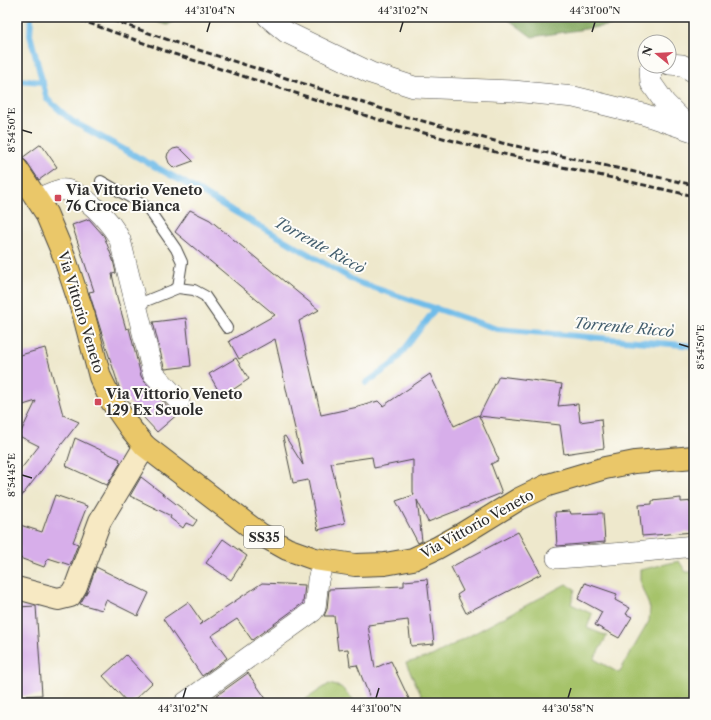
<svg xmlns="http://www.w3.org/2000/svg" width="711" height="720" viewBox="0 0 711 720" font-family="'Libre Caslon Text',serif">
<rect width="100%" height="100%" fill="#fdfcf7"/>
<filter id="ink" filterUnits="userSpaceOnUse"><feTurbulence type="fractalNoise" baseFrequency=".025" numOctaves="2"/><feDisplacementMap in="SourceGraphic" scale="8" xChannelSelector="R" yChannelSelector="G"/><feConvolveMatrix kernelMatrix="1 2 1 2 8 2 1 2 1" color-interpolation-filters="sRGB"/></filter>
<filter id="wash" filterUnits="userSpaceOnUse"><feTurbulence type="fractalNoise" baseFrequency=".012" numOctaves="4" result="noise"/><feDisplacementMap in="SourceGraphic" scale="16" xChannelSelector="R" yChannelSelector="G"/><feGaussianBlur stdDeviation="0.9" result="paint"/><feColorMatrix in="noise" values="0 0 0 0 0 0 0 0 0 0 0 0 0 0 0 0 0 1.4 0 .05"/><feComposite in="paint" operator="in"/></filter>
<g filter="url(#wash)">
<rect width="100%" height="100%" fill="#eee8cc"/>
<g fill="#a6c36b" stroke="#68774b">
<path d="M 679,561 L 686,572 L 694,572 L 694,703 L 425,703 L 406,663 L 432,656 L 566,584 L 575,589 L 571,604 L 592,614 L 587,628 L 607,636 L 594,659 L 619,673 L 649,621 L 650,608 L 640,583 L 640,570 Z"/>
<path d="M 329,684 L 341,687 L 357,703 L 300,703 Z"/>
</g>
<g fill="#84a95f" stroke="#586a45">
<path d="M 140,17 L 183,17 L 167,25 Z"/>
<path d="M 505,17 L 634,17 L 632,22 L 532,37 Z"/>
</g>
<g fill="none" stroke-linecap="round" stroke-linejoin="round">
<g stroke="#6fbce9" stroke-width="6">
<path d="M 31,17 L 30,35 L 47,99 L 72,121 L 185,183 L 357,282 L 497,329 L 694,346"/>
<path d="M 17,80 L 43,82"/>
<path d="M 366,383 L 394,363 L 436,308"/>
</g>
</g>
<g id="blocks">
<g fill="#d7aeea">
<path d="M 41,144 L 57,167 L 39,180 L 27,162 L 22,158 Z"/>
<path d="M 178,148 L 182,150 L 193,161 L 174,168 L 169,163 L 167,157 L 168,153 L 173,149 Z"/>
<path d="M 190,210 L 210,220 L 319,310 L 299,321 L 321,415 L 358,407 L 378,401 L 383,406 L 430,374 L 454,426 L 478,415 L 479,416 L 499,376 L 562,384 L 558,406 L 578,404 L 580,422 L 601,419 L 604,448 L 564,454 L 560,425 L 479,416 L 499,460 L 491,464 L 502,493 L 428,522 L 417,500 L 422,541 L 418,543 L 396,501 L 414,495 L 413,492 L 413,460 L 374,468 L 372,457 L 331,463 L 345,523 L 318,530 L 308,480 L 293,483 L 283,437 L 285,436 L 303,465 L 275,339 L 239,359 L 229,341 L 275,315 L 175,232 Z"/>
<path d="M 89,219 L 104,236 L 113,260 L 116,273 L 112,274 L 117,297 L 126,329 L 129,328 L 141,376 L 144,381 L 170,409 L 175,412 L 179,413 L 157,432 L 121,393 L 101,331 L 89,292 L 94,291 L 72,225 Z"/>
<path d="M 186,318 L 191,366 L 165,369 L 164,367 L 153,322 Z"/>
<path d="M 45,348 L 63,415 L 79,422 L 17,502 L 17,474 L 39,446 L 19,436 L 36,401 L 17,407 L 17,356 Z"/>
<path d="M 236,358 L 249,379 L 222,397 L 209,374 Z"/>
<path d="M 75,438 L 120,459 L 119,461 L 121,462 L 107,485 L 66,466 Z"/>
<path d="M 141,477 L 197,520 L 193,526 L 186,523 L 183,528 L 170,518 L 171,516 L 130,496 Z"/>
<path d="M 55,495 L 87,506 L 73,542 L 78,544 L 70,565 L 48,558 L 44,567 L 17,557 L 17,524 L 42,532 Z"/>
<path d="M 681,498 L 681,502 L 694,501 L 694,532 L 642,536 L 639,505 L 652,504 L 652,501 Z"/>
<path d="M 570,511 L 571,514 L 603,513 L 605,542 L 557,546 L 555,512 Z"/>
<path d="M 518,532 L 541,574 L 466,613 L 457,595 L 463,591 L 451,567 Z"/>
<path d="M 223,539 L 247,556 L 231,580 L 206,563 Z"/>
<path d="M 96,567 L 149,593 L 138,616 L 106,600 L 102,610 L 80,604 L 88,590 Z"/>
<path d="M 427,579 L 434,644 L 411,646 L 408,620 L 368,625 L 375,668 L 391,661 L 411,703 L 372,703 L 357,665 L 350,666 L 348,649 L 338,650 L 334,616 L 324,616 L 327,609 L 329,589 L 404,586 L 404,581 Z"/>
<path d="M 262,583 L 305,585 L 303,603 L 252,640 L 237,619 L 211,636 L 227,658 L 202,676 L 163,619 L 188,602 L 202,622 L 199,625 Z"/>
<path d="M 585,583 L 617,594 L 615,600 L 630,608 L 626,614 L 632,617 L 619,638 L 595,625 L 602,612 L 578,599 Z"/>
<path d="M 36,606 L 42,695 L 17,696 L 17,607 Z"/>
<path d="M 126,655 L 152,683 L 131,703 L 128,703 L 103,676 Z"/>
<path d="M 248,673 L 269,703 L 221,703 L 216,696 Z"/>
</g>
</g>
</g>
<g filter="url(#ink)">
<use href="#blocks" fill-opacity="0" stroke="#484743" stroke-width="1"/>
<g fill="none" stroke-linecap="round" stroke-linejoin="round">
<defs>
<g id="lane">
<path d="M 101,181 L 147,207 L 176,249 L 182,262 L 178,288"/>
<path d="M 136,305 L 178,288 L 194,290 L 205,296 L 227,328"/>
</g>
<g id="street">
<path d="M 268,17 L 286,32 L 371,73 L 414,87 L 513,91 L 574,97 L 643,114 L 693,131"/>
<path d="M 669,64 L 682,65 L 694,72"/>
<path d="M 655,66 L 650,70 L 651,83 L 665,103 L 689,127"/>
<path d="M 37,199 C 44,196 53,192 60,190 C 80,187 113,224 120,240 L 153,373 L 179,401"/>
<path d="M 557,558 L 625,553 L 694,546"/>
<path d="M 185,703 L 313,611 L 315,608 L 318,580 L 323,561"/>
</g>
<path id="secondary" d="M 17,588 L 58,599 L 70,596 L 76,586 L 100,521 L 145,446"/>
<path id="primary" d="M 17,169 L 46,213 L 64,256 L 84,316 L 100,377 L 112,402 L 130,428 L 145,446 L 260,534 L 287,549 L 315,559 L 355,565 L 385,564 L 413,559 L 437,548 L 462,534 L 519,499 L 548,485 L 605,468 L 635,462 L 694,457"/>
</defs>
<use href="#lane" stroke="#484743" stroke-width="12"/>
<use href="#street" stroke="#484743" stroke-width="22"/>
<use href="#secondary" stroke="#484743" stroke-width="24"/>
<use href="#primary" stroke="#484743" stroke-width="24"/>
<use href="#lane" stroke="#fff" stroke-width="10"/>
<use href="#street" stroke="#fff" stroke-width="21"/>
<use href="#secondary" stroke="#f7e9c3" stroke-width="22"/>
<use href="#primary" stroke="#eac769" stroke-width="22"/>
<g stroke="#2b2b2b" stroke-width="3" stroke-dasharray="6 3" stroke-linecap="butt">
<path d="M 72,17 L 174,54 L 398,126 L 499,153 L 694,196"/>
<path d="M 104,17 L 177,43 L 401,115 L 502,143 L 694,185"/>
</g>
</g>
</g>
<path fill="none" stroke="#2b2b2b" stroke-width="1.5" d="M 207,32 L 210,22M 400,32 L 403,22M 592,32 L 595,22M 22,130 L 32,133M 679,344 L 689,347M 22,475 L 32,478M 183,698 L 186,688M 376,698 L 379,688M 568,698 L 571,688"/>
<g fill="#d1495b" stroke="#fdfcf7" stroke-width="1.5">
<rect x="54" y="194" width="8" height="8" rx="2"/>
<rect x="94" y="398" width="8" height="8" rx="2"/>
</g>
<g text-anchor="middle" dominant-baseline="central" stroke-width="4" stroke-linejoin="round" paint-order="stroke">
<rect fill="#fdfcf7" stroke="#6a6a68" stroke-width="1" x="244" y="526" width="40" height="22" rx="3"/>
<g font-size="13" font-weight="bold" fill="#2b2b2b">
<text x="264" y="537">SS35</text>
</g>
<g font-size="14" font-weight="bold" fill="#2b2b2b" stroke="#fdfcf7" text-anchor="start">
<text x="66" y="190">Via Vittorio Veneto<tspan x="66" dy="16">76 Croce Bianca</tspan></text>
<text x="106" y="394">Via Vittorio Veneto<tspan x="106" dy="16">129 Ex Scuole</tspan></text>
</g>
<g font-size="14" fill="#2b2b2b" stroke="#fdfcf7">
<text transform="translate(81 312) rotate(73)">Via Vittorio Veneto</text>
<text transform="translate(477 524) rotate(-29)">Via Vittorio Veneto</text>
</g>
<g font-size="15" font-style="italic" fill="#435e6e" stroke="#fdfcf7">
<text transform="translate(320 245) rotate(29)">Torrente Riccò</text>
<text transform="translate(624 327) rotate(5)">Torrente Riccò</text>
</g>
</g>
<rect width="711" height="720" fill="none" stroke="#fdfcf7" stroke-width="44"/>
<g transform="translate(657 54) rotate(288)"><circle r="19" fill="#fdfcf7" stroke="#a9a8a5"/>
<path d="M0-3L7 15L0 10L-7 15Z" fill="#d1495b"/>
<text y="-6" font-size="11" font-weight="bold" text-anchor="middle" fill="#2b2b2b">N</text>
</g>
<rect x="22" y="22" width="667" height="676" fill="none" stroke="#2b2b2b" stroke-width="1.5"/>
<g font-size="10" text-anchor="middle" fill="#2b2b2b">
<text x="210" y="14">44°31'04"N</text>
<text x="403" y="14">44°31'02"N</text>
<text x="595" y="14">44°31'00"N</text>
<text transform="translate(11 130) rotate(-90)" y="4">8°54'50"E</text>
<text transform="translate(700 347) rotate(-90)" y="4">8°54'50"E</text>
<text transform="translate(11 475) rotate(-90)" y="4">8°54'45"E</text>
<text x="183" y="712">44°31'02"N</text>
<text x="376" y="712">44°31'00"N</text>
<text x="568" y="712">44°30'58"N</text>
</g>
</svg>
